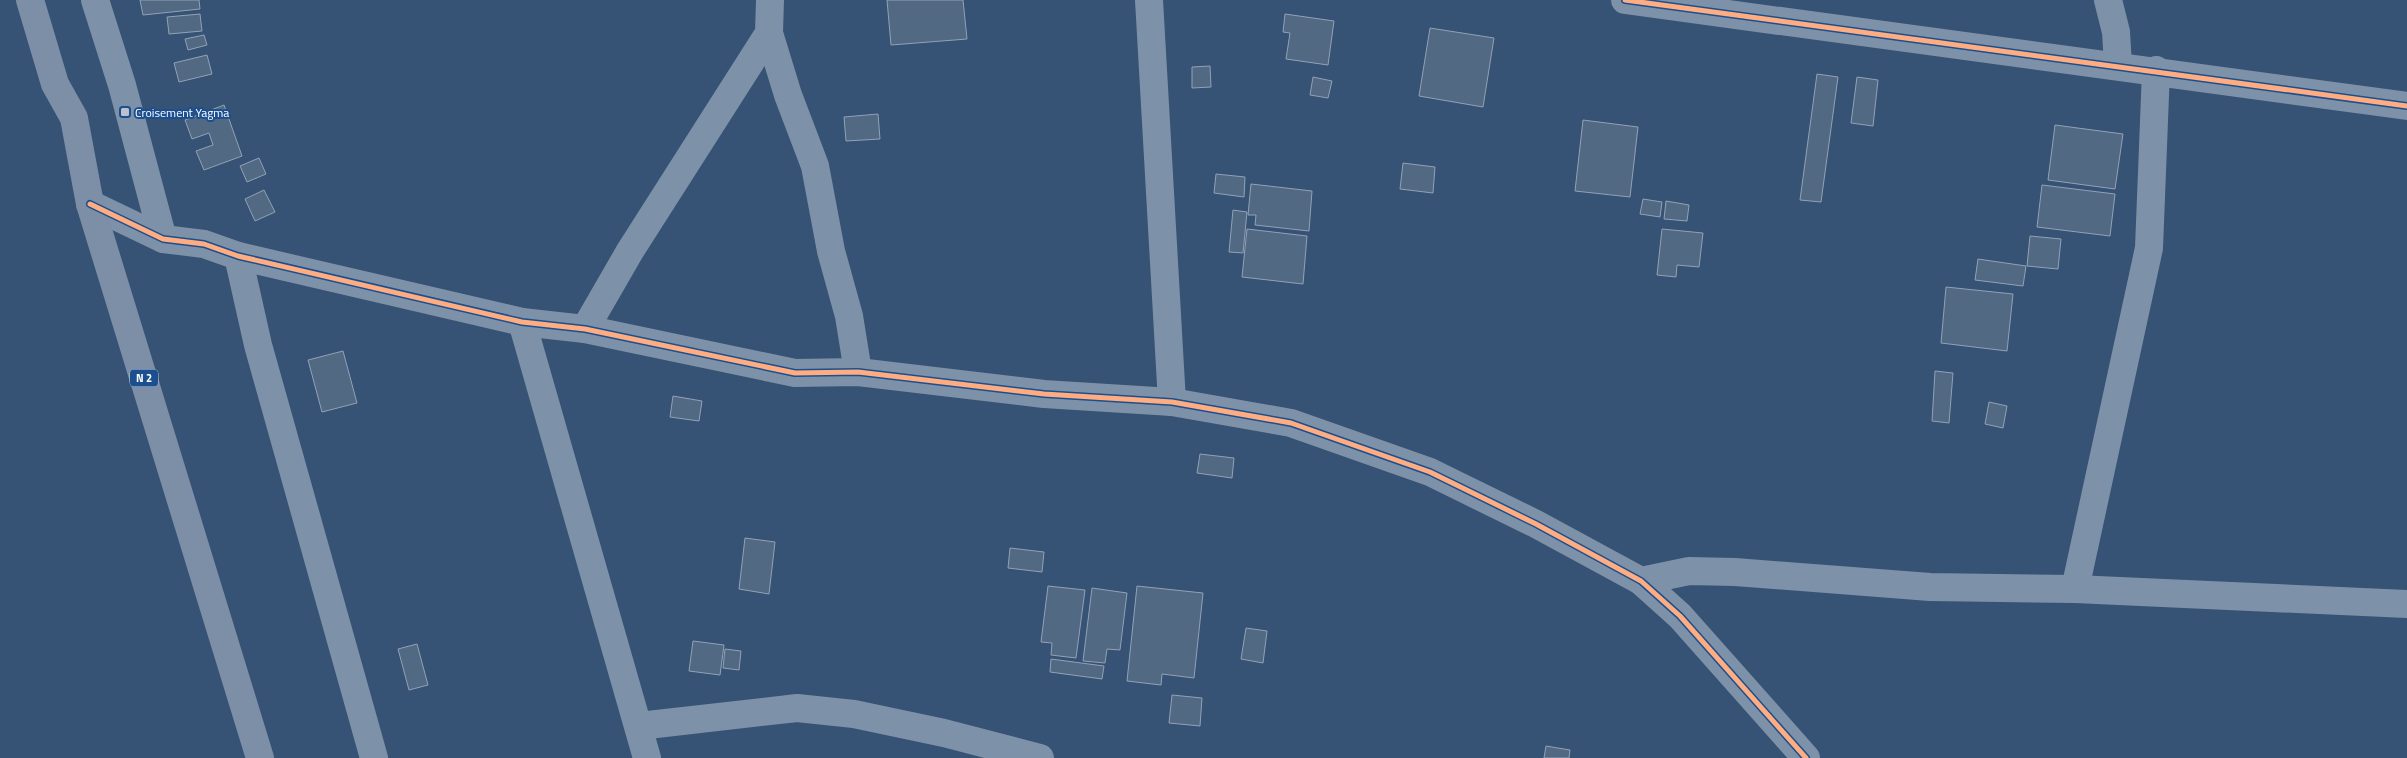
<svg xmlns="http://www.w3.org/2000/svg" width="2407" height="758" viewBox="0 0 2407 758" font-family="'Titillium Web',sans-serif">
<rect width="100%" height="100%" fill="#365274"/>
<g fill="#526984" stroke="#92a2b6">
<path d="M 140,0 L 199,0 L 200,9 L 143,15 Z"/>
<path d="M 887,0 L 963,0 L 967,39 L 891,45 Z"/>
<path d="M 200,14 L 202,31 L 169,34 L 167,17 Z"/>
<path d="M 1285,14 L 1334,21 L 1328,65 L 1286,59 L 1290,33 L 1283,32 Z"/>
<path d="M 1430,28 L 1494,38 L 1483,107 L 1419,96 Z"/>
<path d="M 204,35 L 207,45 L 188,50 L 185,39 Z"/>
<path d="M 207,55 L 212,74 L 179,82 L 174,63 Z"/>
<path d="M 1210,66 L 1211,87 L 1192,88 L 1192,67 Z"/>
<path d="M 1817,74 L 1838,77 L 1821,202 L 1800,200 Z"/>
<path d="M 1313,77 L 1332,81 L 1328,98 L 1310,95 Z"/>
<path d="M 1857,77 L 1878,80 L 1873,126 L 1851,123 Z"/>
<path d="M 224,105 L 242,156 L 204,170 L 196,151 L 213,145 L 209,133 L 192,139 L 185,120 Z"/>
<path d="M 878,114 L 880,139 L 846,141 L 844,117 Z"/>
<path d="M 1583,120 L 1638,127 L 1630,197 L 1575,191 Z"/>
<path d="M 2055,125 L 2123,134 L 2115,189 L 2048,180 Z"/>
<path d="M 259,158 L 266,174 L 247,182 L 240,166 Z"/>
<path d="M 1403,163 L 1435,167 L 1433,193 L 1400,189 Z"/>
<path d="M 1216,174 L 1245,177 L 1244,197 L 1214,193 Z"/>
<path d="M 1251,184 L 1312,191 L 1309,231 L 1255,225 L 1256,215 L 1248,215 Z"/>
<path d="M 2042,185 L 2115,194 L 2110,236 L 2037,227 Z"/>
<path d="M 264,190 L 275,212 L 255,221 L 245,199 Z"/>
<path d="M 1643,199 L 1662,202 L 1660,217 L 1640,214 Z"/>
<path d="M 1666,201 L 1689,205 L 1687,221 L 1664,219 Z"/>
<path d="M 1233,210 L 1247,212 L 1243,253 L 1229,252 Z"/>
<path d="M 1247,229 L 1307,236 L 1303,284 L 1242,277 Z"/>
<path d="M 1662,229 L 1703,233 L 1699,267 L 1677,265 L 1676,277 L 1657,275 Z"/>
<path d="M 2030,236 L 2061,239 L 2058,269 L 2027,266 Z"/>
<path d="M 1978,259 L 2026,266 L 2023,286 L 1975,280 Z"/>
<path d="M 1946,287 L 2013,294 L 2007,351 L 1941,343 Z"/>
<path d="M 343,351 L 357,403 L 322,412 L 308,360 Z"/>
<path d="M 1935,371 L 1953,373 L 1949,423 L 1932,421 Z"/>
<path d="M 673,396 L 702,401 L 699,421 L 670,417 Z"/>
<path d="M 1989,402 L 2007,406 L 2003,428 L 1985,424 Z"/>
<path d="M 1200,454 L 1234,458 L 1232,478 L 1197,473 Z"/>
<path d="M 745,538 L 775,542 L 769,594 L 739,589 Z"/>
<path d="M 1010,548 L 1044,552 L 1042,572 L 1008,568 Z"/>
<path d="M 1048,586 L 1085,590 L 1076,658 L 1051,655 L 1052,643 L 1041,642 Z"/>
<path d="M 1137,586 L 1203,593 L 1194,678 L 1162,674 L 1161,685 L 1127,681 Z"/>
<path d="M 1092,588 L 1127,593 L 1120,650 L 1107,649 L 1105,663 L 1083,661 Z"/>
<path d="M 1246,628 L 1267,631 L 1263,663 L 1241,659 Z"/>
<path d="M 693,641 L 724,645 L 720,675 L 689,671 Z"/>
<path d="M 417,644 L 428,685 L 409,690 L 398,649 Z"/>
<path d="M 725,649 L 741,651 L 739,670 L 723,668 Z"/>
<path d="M 1051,659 L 1104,666 L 1102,679 L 1050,672 Z"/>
<path d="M 1172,695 L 1202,698 L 1200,726 L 1169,723 Z"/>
<path d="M 1546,746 L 1570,750 L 1569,758 L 1544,758 Z"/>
</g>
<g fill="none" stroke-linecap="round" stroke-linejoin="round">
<g stroke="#7d92a8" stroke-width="28">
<path d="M 95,0 L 122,85 L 163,239"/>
<path d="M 1149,0 L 1172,402"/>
<path d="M 1625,0 L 2407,106"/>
<path d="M 2108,0 L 2116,32 L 2118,65"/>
<path d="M 769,33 L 788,95 L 815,166 L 831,251 L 849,316 L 858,372"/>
<path d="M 238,256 L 258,345 L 374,758"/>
<path d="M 522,322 L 647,758"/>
<path d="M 585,329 L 630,251 L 769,33 L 770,0"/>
<path d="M 1641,581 L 1689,571 L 1735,572 L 1930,587 L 2075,589 L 2407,604"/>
<path d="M 2075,589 L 2149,248 L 2156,70"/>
<path d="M 639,726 L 797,708 L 854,714 L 944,733 L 1040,758"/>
</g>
<path stroke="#7d92a8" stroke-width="28" d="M 90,204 L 163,239 L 204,244 L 238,256 L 522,322 L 585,329 L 795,373 L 858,372 L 1044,394 L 1172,402 L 1291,423 L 1430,472 L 1536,524 L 1641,581 L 1680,616 L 1806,758"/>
<path stroke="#7d8ea7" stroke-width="28" d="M 30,0 L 55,84 L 74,118 L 90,204 L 260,758"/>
<defs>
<g id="cycleway">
<path d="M 1625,0 L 2407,106"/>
<path d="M 90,204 L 163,239 L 204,244 L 238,256 L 522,322 L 585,329 L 795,373 L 858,372 L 1044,394 L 1172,402 L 1291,423 L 1430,472 L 1536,524 L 1641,581 L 1680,616 L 1806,758"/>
</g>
</defs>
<use href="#cycleway" stroke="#1b4f8f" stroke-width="8"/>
<use href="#cycleway" stroke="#ffac80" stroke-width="5"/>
</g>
<rect fill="#b9c2ce" stroke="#1b4f8f" stroke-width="2" x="120" y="107" width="10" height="10" rx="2.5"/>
<g text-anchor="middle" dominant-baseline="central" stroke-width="4" stroke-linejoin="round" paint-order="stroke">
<rect fill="#1b4f8f" stroke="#bbcadd" stroke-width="1" x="130" y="369.5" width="28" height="17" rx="4"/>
<g font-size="11" font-weight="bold" fill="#fff">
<text x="144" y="378">N 2</text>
</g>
<g font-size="12" fill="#fff" stroke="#1b4f8f" text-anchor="start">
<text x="135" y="112">Croisement Yagma</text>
</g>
</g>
</svg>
